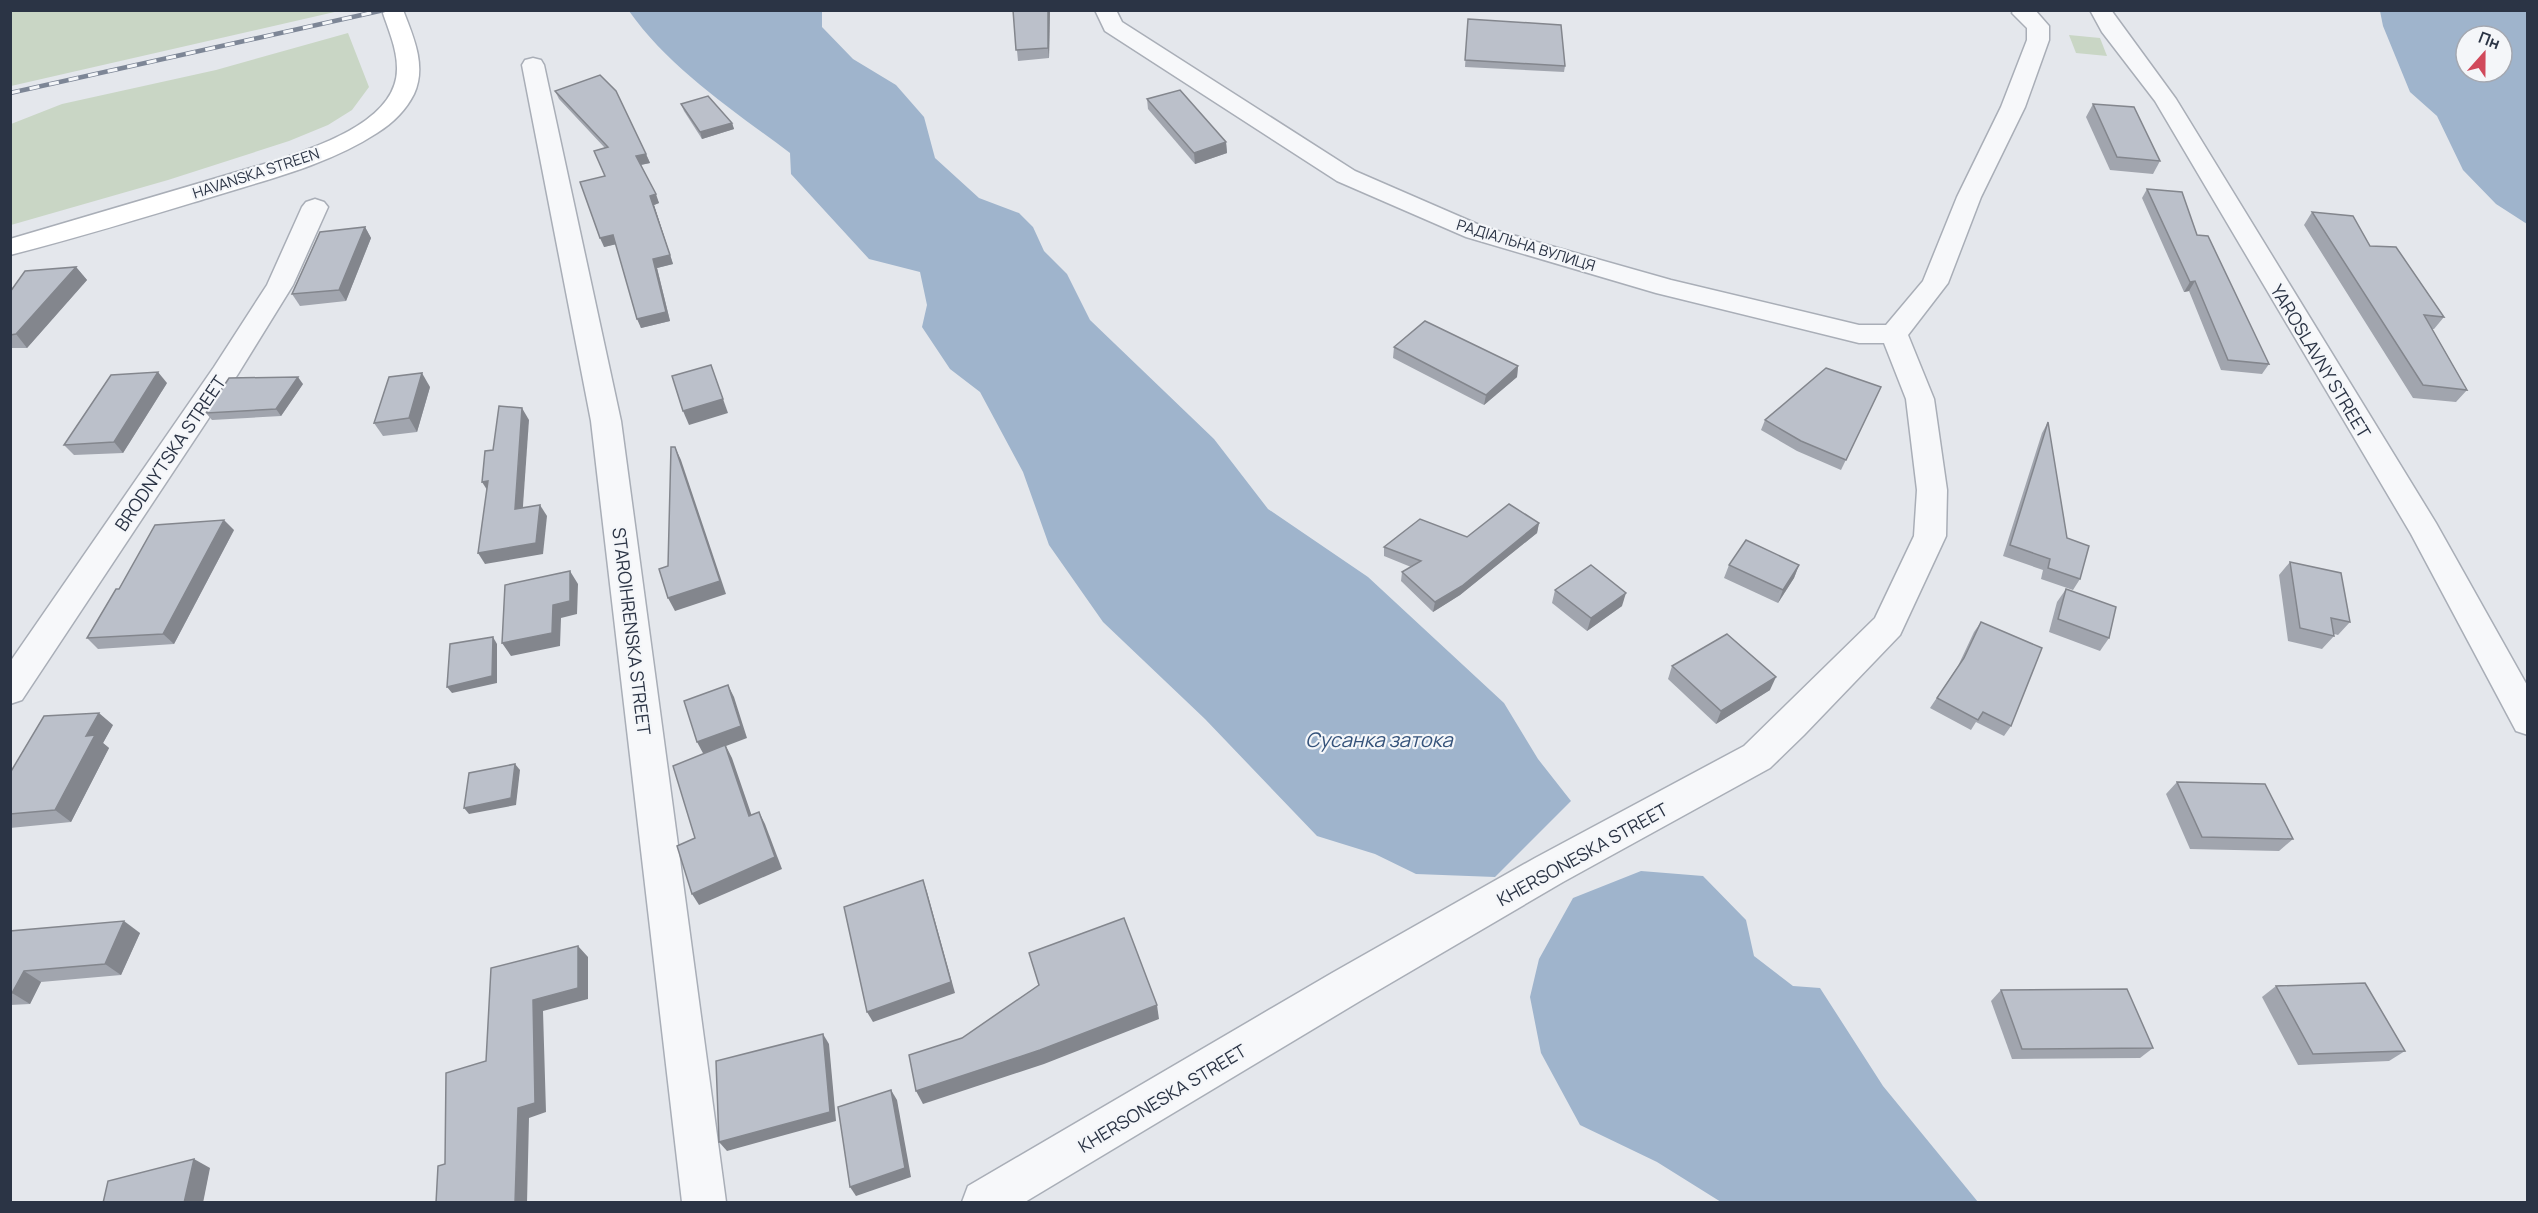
<svg xmlns="http://www.w3.org/2000/svg" width="2538" height="1213" viewBox="0 0 2538 1213" font-family="Manrope,sans-serif">
<rect width="100%" height="100%" fill="#e4e7ec"/>
<g fill="#c9d6c5">
<path d="M 338,10 L 339,11 L 11,86 L 11,11 Z"/>
<path d="M 348,33 L 369,87 L 352,110 L 328,125 L 289,141 L 168,180 L 11,225 L 11,124 L 62,104 L 216,70 Z"/>
<path d="M 2069,35 L 2100,38 L 2107,56 L 2076,53 Z"/>
</g>
<g fill="#9fb4cc" fill-rule="evenodd">
<path d="M 629,11 L 822,11 L 822,27 L 853,59 L 896,85 L 924,117 L 935,158 L 979,198 L 1019,213 L 1033,227 L 1044,251 L 1067,274 L 1090,320 L 1214,439 L 1268,509 L 1368,577 L 1504,703 L 1538,759 L 1571,801 L 1495,877 L 1416,874 L 1375,854 L 1317,836 L 1205,719 L 1103,622 L 1049,545 L 1023,472 L 980,392 L 950,369 L 922,327 L 927,305 L 920,272 L 869,259 L 791,174 L 790,153 C 734,111 670,69 629,11 Z"/>
<path d="M 2380,11 L 2527,11 L 2527,224 L 2496,204 L 2463,170 L 2437,116 L 2410,92 L 2383,26 ZM 2466,36 L 2502,36 L 2502,72 L 2466,72 Z"/>
<path d="M 1641,871 L 1703,876 L 1746,920 L 1754,956 L 1793,986 L 1820,988 L 1883,1086 L 1978,1202 L 1721,1202 L 1657,1162 L 1580,1125 L 1541,1053 L 1530,997 L 1539,959 L 1573,898 Z"/>
</g>
<g fill="none" stroke-linecap="round" stroke-linejoin="round">
<defs>
<g id="street">
<path d="M 1095,10 L 1116,10 L 1122,22 L 1355,171 L 1484,227 L 1671,280 L 1859,325 L 1886,325 L 1923,281 L 1957,197 L 2001,107 L 2027,40 L 2027,28 L 2012,13 L 2014,10 L 2035,10 L 2049,26 L 2049,40 L 2025,107 L 1981,197 L 1948,283 L 1908,335 L 1934,399 L 1947,490 L 1946,536 L 1900,635 L 1804,735 L 1770,768 L 1563,882 L 1360,1001 L 1025,1202 L 962,1202 L 968,1186 L 1332,973 L 1535,858 L 1744,746 L 1875,618 L 1914,536 L 1917,490 L 1906,399 L 1884,343 L 1859,343 L 1656,293 L 1466,237 L 1337,181 L 1105,31 Z"/>
<path d="M 2090,10 L 2111,10 L 2176,99 L 2436,523 L 2528,687 L 2528,735 L 2516,731 L 2411,534 L 2155,101 L 2102,32 Z"/>
<path d="M 533,58 L 541,60 L 544,65 L 621,421 L 726,1202 L 682,1202 L 591,421 L 522,65 L 525,60 Z"/>
<path d="M 315,199 L 324,202 L 328,207 L 293,285 L 238,374 L 22,700 L 10,704 L 10,662 L 214,367 L 267,285 L 302,207 L 306,202 Z"/>
</g>
<path id="secondary" d="M 382,10 L 403,10 C 413,36 427,66 414,94 C 406,110 393,123 377,133 C 326,166 265,180 208,198 C 142,218 77,238 10,255 L 10,239 L 281,159 C 321,145 398,120 397,68 C 397,48 388,29 382,10 Z"/>
</defs>
<use href="#street" stroke="#a9aeb7" stroke-width="3"/>
<use href="#secondary" stroke="#a9aeb7" stroke-width="3"/>
<use href="#street" fill="#f7f8fa" fill-rule="evenodd"/>
<use href="#secondary" fill="#fff" fill-rule="evenodd"/>
<defs>
<path id="rail" d="M 10,93 L 384,10"/>
</defs>
<use href="#rail" stroke="#7d8696" stroke-width="4.5"/>
<use href="#rail" stroke="#f4f6f9" stroke-width="3" stroke-dasharray="10" stroke-linecap="butt"/>
</g>
<g fill="#a1a5ae">
<path d="M 1013,10 L 1050,10 L 1049,58 L 1018,61 Z"/>
<path d="M 1468,19 L 1565,66 L 1564,72 L 1465,67 Z"/>
<path d="M 555,91 L 646,154 L 650,163 L 641,165 L 659,203 L 654,205 L 673,264 L 657,268 L 670,321 L 641,328 L 616,244 L 604,247 L 605,148 L 559,99 Z"/>
<path d="M 1147,99 L 1226,142 L 1227,153 L 1195,164 L 1148,109 Z"/>
<path d="M 681,104 L 732,123 L 734,129 L 702,139 L 684,111 Z"/>
<path d="M 2093,104 L 2160,161 L 2153,174 L 2110,170 L 2086,117 Z"/>
<path d="M 2147,189 L 2197,235 L 2269,364 L 2262,374 L 2221,370 L 2189,291 L 2184,292 L 2142,198 Z"/>
<path d="M 2312,212 L 2370,246 L 2444,317 L 2434,329 L 2432,329 L 2467,390 L 2456,402 L 2413,398 L 2304,225 Z"/>
<path d="M 365,227 L 371,238 L 346,301 L 300,306 L 292,294 Z"/>
<path d="M 76,267 L 87,280 L 27,348 L 10,348 L 10,292 Z"/>
<path d="M 1394,347 L 1518,366 L 1517,377 L 1484,405 L 1393,358 Z"/>
<path d="M 167,383 L 123,453 L 74,455 L 64,445 Z"/>
<path d="M 303,384 L 281,416 L 212,420 L 206,413 Z"/>
<path d="M 430,387 L 417,432 L 383,436 L 374,423 Z"/>
<path d="M 1881,387 L 1841,470 L 1797,451 L 1761,430 L 1765,420 Z"/>
<path d="M 2048,422 L 2067,538 L 2080,579 L 2073,590 L 2041,579 L 2043,570 L 2003,556 L 2042,433 Z"/>
<path d="M 1539,523 L 1537,533 L 1460,595 L 1433,612 L 1401,581 L 1402,572 L 1411,567 L 1384,556 L 1384,547 L 1467,537 Z"/>
<path d="M 234,530 L 174,644 L 98,649 L 87,638 L 119,589 Z"/>
<path d="M 2290,562 L 2350,622 L 2338,635 L 2334,634 L 2334,636 L 2322,649 L 2288,641 L 2279,575 Z"/>
<path d="M 1729,565 L 1799,565 L 1794,578 L 1778,603 L 1724,578 Z"/>
<path d="M 2066,589 L 2109,638 L 2100,651 L 2049,632 L 2057,602 Z"/>
<path d="M 1555,590 L 1622,606 L 1587,631 L 1552,603 Z"/>
<path d="M 1981,622 L 2011,726 L 2004,736 L 1976,722 L 1971,730 L 1930,708 L 1958,666 L 1974,632 Z"/>
<path d="M 1672,666 L 1770,690 L 1716,724 L 1668,679 Z"/>
<path d="M 113,725 L 103,743 L 109,748 L 71,822 L 10,828 L 10,773 Z"/>
<path d="M 2177,782 L 2293,839 L 2279,851 L 2190,849 L 2166,794 Z"/>
<path d="M 10,931 L 140,933 L 121,975 L 41,982 L 30,1004 L 10,1005 Z"/>
<path d="M 2276,986 L 2405,1051 L 2389,1061 L 2298,1065 L 2262,997 Z"/>
<path d="M 2001,990 L 2153,1048 L 2140,1058 L 2012,1059 L 1991,1001 Z"/>
</g>
<g fill="#83868d">
<path d="M 1048,10 L 1050,10 L 1049,58 L 1048,48 Z"/>
<path d="M 732,123 L 734,129 L 702,139 L 700,132 Z"/>
<path d="M 1226,142 L 1227,153 L 1195,164 L 1194,153 Z"/>
<path d="M 646,154 L 650,163 L 640,165 L 636,156 Z"/>
<path d="M 656,194 L 659,203 L 654,205 L 673,264 L 657,268 L 670,321 L 641,328 L 637,319 L 653,259 L 650,196 Z"/>
<path d="M 365,227 L 371,238 L 346,301 L 339,290 Z"/>
<path d="M 613,235 L 617,244 L 604,247 L 600,238 Z"/>
<path d="M 76,267 L 87,280 L 27,348 L 16,334 Z"/>
<path d="M 2195,281 L 2189,291 L 2184,292 L 2190,282 Z"/>
<path d="M 711,365 L 728,413 L 689,425 L 683,411 Z"/>
<path d="M 1518,366 L 1517,377 L 1484,405 L 1486,395 Z"/>
<path d="M 158,372 L 167,383 L 123,453 L 114,442 Z"/>
<path d="M 422,373 L 430,387 L 417,432 L 409,418 Z"/>
<path d="M 298,377 L 303,384 L 281,416 L 276,409 Z"/>
<path d="M 522,408 L 529,420 L 522,520 L 515,509 Z"/>
<path d="M 675,447 L 681,460 L 726,594 L 675,611 L 668,598 Z"/>
<path d="M 488,481 L 489,493 L 482,482 Z"/>
<path d="M 540,505 L 547,516 L 543,554 L 485,564 L 478,553 Z"/>
<path d="M 224,520 L 234,530 L 174,644 L 163,634 Z"/>
<path d="M 1539,523 L 1537,533 L 1460,595 L 1433,612 L 1435,602 Z"/>
<path d="M 1799,565 L 1794,578 L 1778,603 L 1783,590 Z"/>
<path d="M 570,571 L 578,584 L 577,614 L 561,618 L 560,646 L 511,656 L 502,643 L 553,605 Z"/>
<path d="M 1626,593 L 1622,606 L 1587,631 L 1591,618 Z"/>
<path d="M 493,637 L 497,644 L 497,683 L 452,693 L 447,687 Z"/>
<path d="M 1776,677 L 1770,690 L 1716,724 L 1721,711 Z"/>
<path d="M 728,685 L 734,697 L 747,738 L 726,746 L 732,758 L 756,828 L 704,755 L 697,742 Z"/>
<path d="M 99,713 L 113,725 L 103,743 L 109,748 L 71,822 L 55,810 L 86,736 Z"/>
<path d="M 515,764 L 520,770 L 516,805 L 469,814 L 464,808 Z"/>
<path d="M 759,812 L 765,824 L 782,869 L 699,905 L 692,894 Z"/>
<path d="M 923,880 L 927,892 L 955,993 L 873,1022 L 867,1012 Z"/>
<path d="M 124,921 L 140,933 L 121,975 L 105,964 Z"/>
<path d="M 578,946 L 588,957 L 588,999 L 543,1011 L 546,1112 L 529,1118 L 527,1203 L 515,1203 L 518,1108 L 533,1000 Z"/>
<path d="M 24,971 L 41,982 L 30,1004 L 12,993 Z"/>
<path d="M 1157,1005 L 1159,1019 L 1044,1064 L 923,1104 L 916,1091 Z"/>
<path d="M 823,1034 L 829,1044 L 836,1121 L 727,1151 L 719,1142 Z"/>
<path d="M 891,1090 L 897,1100 L 911,1177 L 856,1196 L 850,1187 Z"/>
<path d="M 194,1159 L 210,1168 L 203,1203 L 184,1203 Z"/>
</g>
<g fill="#bbc0ca" stroke="#83868d" stroke-width="1.5">
<path d="M 1013,10 L 1048,10 L 1048,48 L 1016,50 Z"/>
<path d="M 1468,19 L 1561,25 L 1565,66 L 1465,60 Z"/>
<path d="M 600,75 L 616,91 L 646,154 L 636,156 L 656,194 L 650,196 L 670,255 L 653,259 L 666,312 L 637,319 L 613,235 L 600,238 L 580,182 L 605,176 L 594,151 L 608,147 L 555,91 Z"/>
<path d="M 1180,90 L 1226,142 L 1194,153 L 1147,99 Z"/>
<path d="M 708,96 L 732,123 L 700,132 L 681,104 Z"/>
<path d="M 2093,104 L 2134,107 L 2160,161 L 2117,157 Z"/>
<path d="M 2147,189 L 2182,192 L 2197,235 L 2208,236 L 2269,364 L 2228,360 L 2195,281 L 2190,282 Z"/>
<path d="M 2312,212 L 2353,216 L 2370,246 L 2396,247 L 2444,317 L 2424,315 L 2467,390 L 2423,385 Z"/>
<path d="M 365,227 L 339,290 L 292,294 L 320,232 Z"/>
<path d="M 76,267 L 16,334 L 10,335 L 10,292 L 25,271 Z"/>
<path d="M 1425,321 L 1518,366 L 1486,395 L 1394,347 Z"/>
<path d="M 711,365 L 723,399 L 683,411 L 672,376 Z"/>
<path d="M 1826,368 L 1881,387 L 1846,460 L 1801,441 L 1765,420 Z"/>
<path d="M 158,372 L 114,442 L 64,445 L 111,375 Z"/>
<path d="M 422,373 L 409,418 L 374,423 L 389,377 Z"/>
<path d="M 298,377 L 276,409 L 206,413 L 229,378 Z"/>
<path d="M 499,406 L 522,408 L 515,509 L 540,505 L 536,543 L 478,553 L 488,481 L 482,482 L 485,451 L 493,450 Z"/>
<path d="M 2048,422 L 2067,538 L 2089,546 L 2080,579 L 2048,568 L 2050,559 L 2010,545 Z"/>
<path d="M 671,447 L 675,447 L 720,581 L 668,598 L 659,569 L 668,566 Z"/>
<path d="M 1509,504 L 1539,523 L 1462,586 L 1435,602 L 1402,572 L 1421,561 L 1384,547 L 1420,519 L 1467,537 Z"/>
<path d="M 224,520 L 163,634 L 87,638 L 116,589 L 119,589 L 155,525 Z"/>
<path d="M 1746,540 L 1799,565 L 1783,590 L 1729,565 Z"/>
<path d="M 2290,562 L 2341,573 L 2350,622 L 2331,618 L 2334,636 L 2300,628 Z"/>
<path d="M 1591,565 L 1626,593 L 1591,618 L 1555,590 Z"/>
<path d="M 570,571 L 570,601 L 553,605 L 552,633 L 502,643 L 505,585 Z"/>
<path d="M 2066,589 L 2116,607 L 2109,638 L 2058,619 Z"/>
<path d="M 1981,622 L 2042,648 L 2011,726 L 1983,712 L 1978,720 L 1937,698 L 1964,658 Z"/>
<path d="M 1727,634 L 1776,677 L 1721,711 L 1672,666 Z"/>
<path d="M 493,637 L 492,676 L 447,687 L 450,644 Z"/>
<path d="M 728,685 L 741,726 L 697,742 L 684,701 Z"/>
<path d="M 99,713 L 86,736 L 95,735 L 55,810 L 10,814 L 10,773 L 44,716 Z"/>
<path d="M 725,745 L 749,816 L 759,812 L 775,857 L 692,894 L 677,846 L 695,838 L 673,766 Z"/>
<path d="M 515,764 L 511,798 L 464,808 L 469,773 Z"/>
<path d="M 2177,782 L 2265,784 L 2293,839 L 2202,837 Z"/>
<path d="M 923,880 L 951,982 L 867,1012 L 844,907 Z"/>
<path d="M 1124,918 L 1157,1005 L 1040,1050 L 916,1091 L 909,1055 L 962,1038 L 1039,985 L 1029,953 Z"/>
<path d="M 124,921 L 105,964 L 24,971 L 12,993 L 10,993 L 10,931 Z"/>
<path d="M 578,946 L 578,988 L 533,1000 L 535,1103 L 518,1108 L 515,1203 L 436,1203 L 438,1166 L 445,1164 L 446,1073 L 486,1061 L 491,968 Z"/>
<path d="M 2365,983 L 2405,1051 L 2313,1054 L 2276,986 Z"/>
<path d="M 2127,989 L 2153,1048 L 2022,1049 L 2001,990 Z"/>
<path d="M 823,1034 L 830,1112 L 719,1142 L 716,1061 Z"/>
<path d="M 891,1090 L 905,1168 L 850,1187 L 838,1107 Z"/>
<path d="M 194,1159 L 184,1203 L 103,1203 L 108,1181 Z"/>
</g>
<g text-anchor="middle" dominant-baseline="central" stroke-width="4.5" stroke-linejoin="round" paint-order="stroke">
<g font-size="15" fill="#2b3445" stroke="#f4f6f9">
<text transform="translate(256 173) rotate(-18)">HAVANSKA STREEN</text>
<text transform="translate(1526 245) rotate(17)">РАДІАЛЬНА ВУЛИЦЯ</text>
</g>
<g font-size="18" fill="#2b3445" stroke="#f4f6f9">
<text transform="translate(2321 361) rotate(59)">YAROSLAVNY STREET</text>
<text transform="translate(170 453) rotate(-56)">BRODNYTSKA STREET</text>
<text transform="translate(632 631) rotate(83)">STAROIHRENSKA STREET</text>
<text transform="translate(1582 854) rotate(-29)">KHERSONESKA STREET</text>
<text transform="translate(1162 1098) rotate(-31)">KHERSONESKA STREET</text>
</g>
<g font-size="20" font-style="italic" fill="#34527a" stroke="#f4f6f9">
<text x="1379" y="739">Сусанка затока</text>
</g>
</g>
<rect width="2538" height="1213" fill="none" stroke="#2b3445" stroke-width="24"/>
<g transform="translate(2484 54) rotate(21)"><circle r="28" fill="#f4f6f9" stroke="#a4a8b1" stroke-width="1.5"/>
<path d="M0-4.5L10 22L0 15L-10 22Z" fill="#d1495b"/>
<text y="-9" font-size="16" font-weight="bold" text-anchor="middle" fill="#2b3445">Пн</text>
</g>
</svg>
